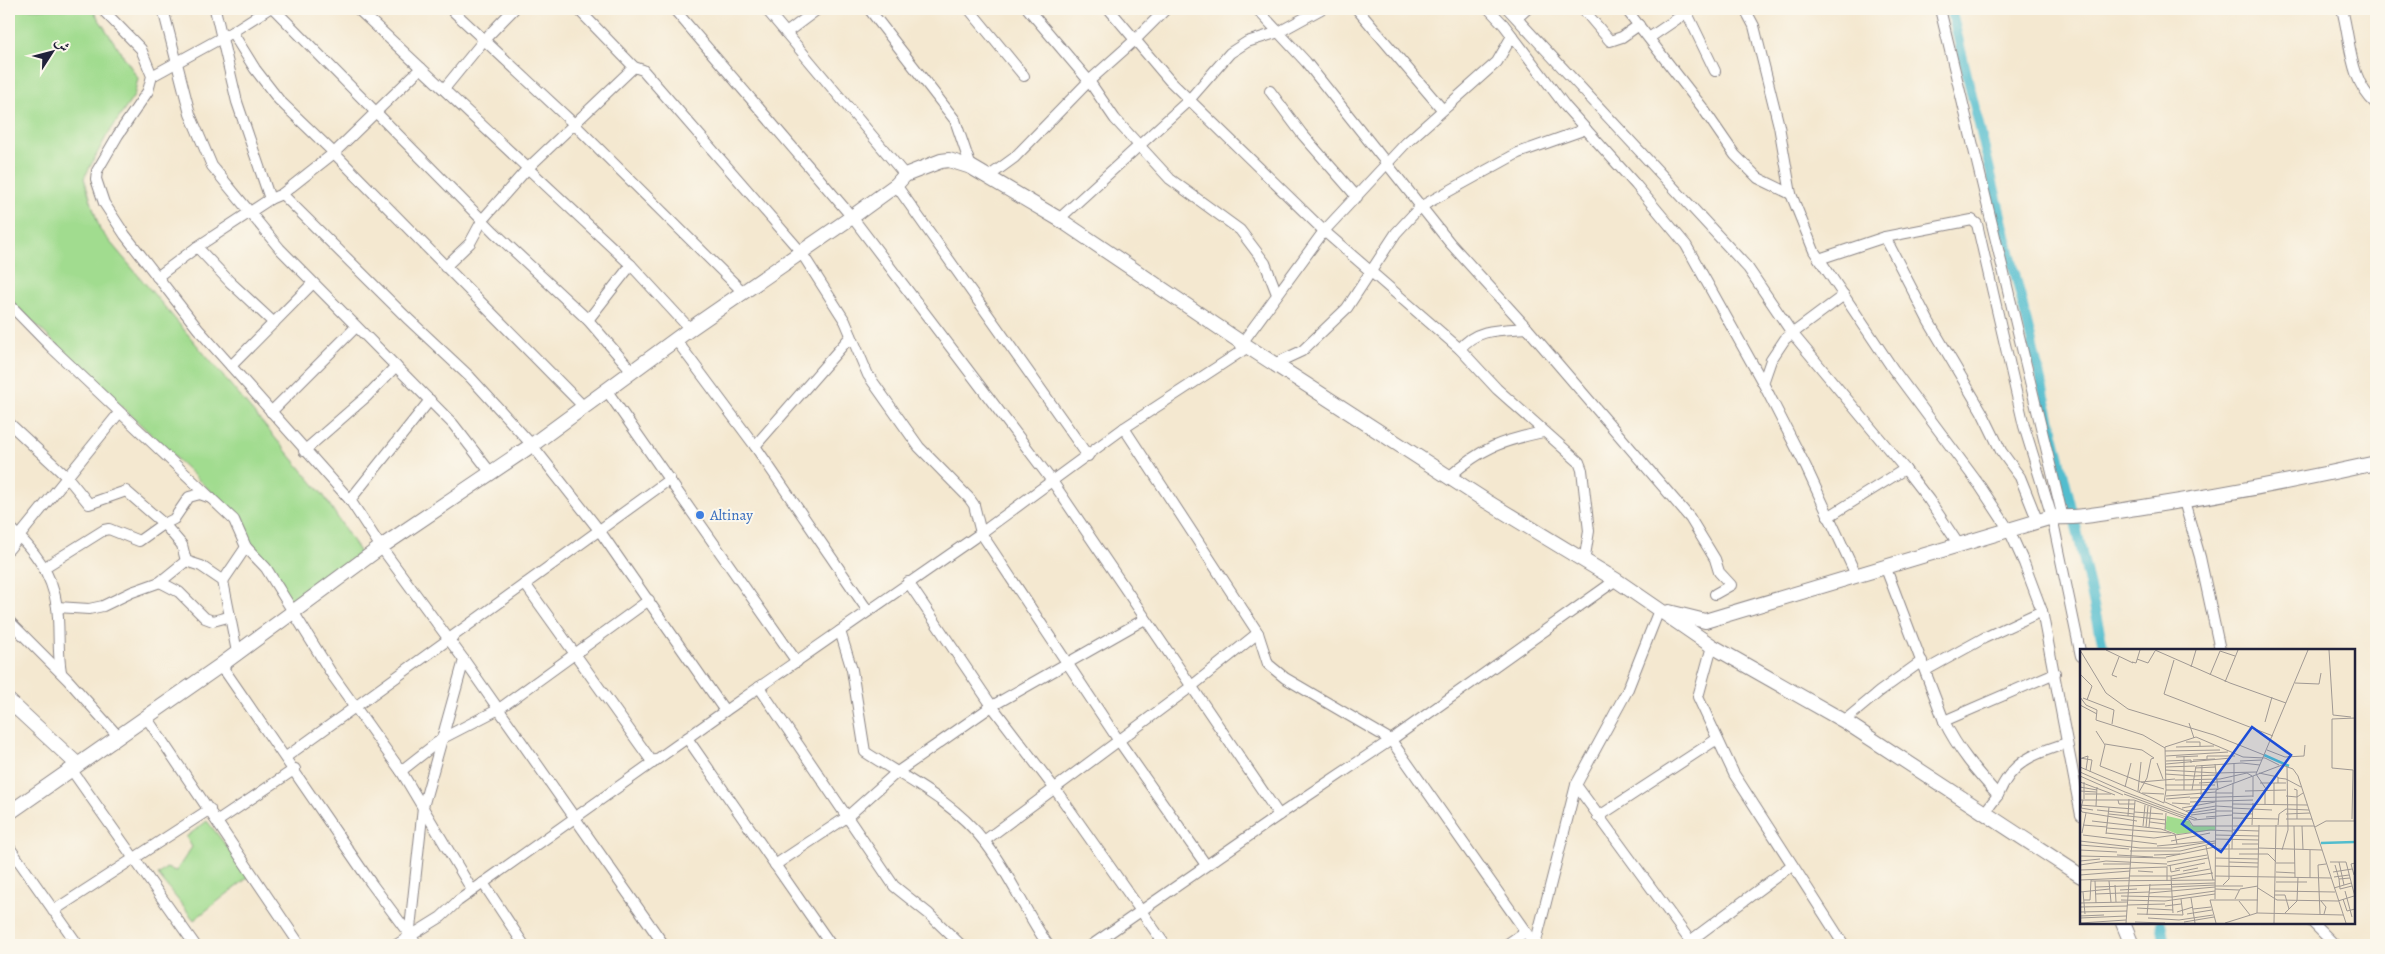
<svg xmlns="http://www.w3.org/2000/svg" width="2385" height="954" viewBox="0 0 2385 954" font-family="Alegreya,Amiri,serif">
<rect width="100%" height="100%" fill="#fbf7ec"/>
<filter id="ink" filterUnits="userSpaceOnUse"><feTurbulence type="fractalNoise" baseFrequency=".02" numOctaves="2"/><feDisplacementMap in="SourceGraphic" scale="10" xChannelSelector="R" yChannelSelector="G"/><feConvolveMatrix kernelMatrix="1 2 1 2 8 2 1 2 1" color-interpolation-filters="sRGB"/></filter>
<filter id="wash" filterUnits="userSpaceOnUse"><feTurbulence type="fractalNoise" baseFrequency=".0096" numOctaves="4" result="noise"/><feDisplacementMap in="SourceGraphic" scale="20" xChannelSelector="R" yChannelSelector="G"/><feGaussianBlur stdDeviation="1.12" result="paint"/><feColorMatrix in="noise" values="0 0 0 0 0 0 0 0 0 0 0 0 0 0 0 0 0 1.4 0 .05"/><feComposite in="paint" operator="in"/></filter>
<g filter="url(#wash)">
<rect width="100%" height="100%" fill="#f4e8d0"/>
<g fill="#a1dc8f" stroke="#627f65">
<path d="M 9,9 L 92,9 L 138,78 L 134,96 L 106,137 L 84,178 L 100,230 L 324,496 L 360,553 L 288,602 L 227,507 L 9,299 Z"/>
<path d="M 207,821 L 250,876 L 194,920 L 158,875 L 166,868 L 176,871 L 192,847 L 186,837 Z"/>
</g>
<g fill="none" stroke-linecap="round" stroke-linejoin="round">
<g stroke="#52bdce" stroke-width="10">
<path d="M 1951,9 L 2074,517 L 2104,650"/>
<path d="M 2161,923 L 2165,945"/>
</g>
</g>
</g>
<g filter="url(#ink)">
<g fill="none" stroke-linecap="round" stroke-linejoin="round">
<defs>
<g id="street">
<path d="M 102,9 L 141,49 L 152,76 L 148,91 L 118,135 L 97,171 L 96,179 L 104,203 L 125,235 L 198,329 L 350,500 L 381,547 L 464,660 L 664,945"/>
<path d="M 163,9 L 190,114 L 212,166 L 280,249 L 453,424 L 491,473"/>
<path d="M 215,9 L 237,102 L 270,199"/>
<path d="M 274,9 L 494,232 L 588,320 L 632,371"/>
<path d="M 358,9 L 631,265 L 690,329"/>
<path d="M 451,9 L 573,123 L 743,292"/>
<path d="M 578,9 L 634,67 L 643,70 L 801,252 L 845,321 L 868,375 L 919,447 L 969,498 L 974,505 L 981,533 L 1119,741 L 1206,865"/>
<path d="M 674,9 L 852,217 L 1052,481 L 1279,815"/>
<path d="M 766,9 L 905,175"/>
<path d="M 869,9 L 955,120 L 971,167"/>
<path d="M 969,9 L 1024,76"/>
<path d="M 1028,9 L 1089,81 L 1115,119 L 1170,179 L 1240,230 L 1265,263 L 1277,294"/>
<path d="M 1109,9 L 1170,81 L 1324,231 L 1460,349 L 1497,389 L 1579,462 L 1582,470 L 1589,531 L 1584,562"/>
<path d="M 1257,9 L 1306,62 L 1450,243 L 1527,328 L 1690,518 L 1715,559 L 1719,572 L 1731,585 L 1715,594"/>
<path d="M 1357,9 L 1442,109"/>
<path d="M 1489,9 L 1504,25 L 1566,107 L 1636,185 L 1686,245 L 1763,383 L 1806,467 L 1856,575"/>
<path d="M 1508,9 L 1748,268 L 1792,333 L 1905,469 L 1929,500 L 1959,545"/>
<path d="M 1583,9 L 1610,41 L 1622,37 L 1639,25"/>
<path d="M 1626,9 L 1702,107 L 1735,155 L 1758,178 L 1791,194"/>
<path d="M 1685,9 L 1715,71"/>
<path d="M 1745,9 L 1754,26 L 1779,126 L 1791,194 L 1814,251 L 1893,369 L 1980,486 L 2009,530 L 2024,563 L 2042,611 L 2081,815"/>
<path d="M 1940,9 L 2063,518"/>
<path d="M 2342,9 C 2351,42 2349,80 2376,104"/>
<path d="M 1517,18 L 1527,9"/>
<path d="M 232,32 L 255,69 L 279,100 L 334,153 L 584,407"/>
<path d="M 786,33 L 818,9"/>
<path d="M 1649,38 L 1687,12"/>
<path d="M 152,76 L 232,32 L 268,9"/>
<path d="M 444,89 L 484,40 L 514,9"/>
<path d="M 1270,91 L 1302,134 L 1357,197"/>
<path d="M 988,177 L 1014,158 L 1089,81 L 1135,40 L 1166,9"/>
<path d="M 896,185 L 1088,456"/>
<path d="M 282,194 L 406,317 L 470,377 L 532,445 L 599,530 L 725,711"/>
<path d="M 1059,219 L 1189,100 L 1230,53 L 1247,42 L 1279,32 L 1321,9"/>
<path d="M 1885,237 L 1929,322 L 1982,412 L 2001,451 L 2020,477 L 2038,522"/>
<path d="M 197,247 L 230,282 L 274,323"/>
<path d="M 1819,259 L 1885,237 L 1972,220 L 1977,224 L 2024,426 L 2052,517 L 2081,656"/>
<path d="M 445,267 L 470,243 L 483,219 L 528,168 L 634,67"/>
<path d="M 157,277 L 197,247 L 270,199 L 282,194 L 334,153 L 421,68"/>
<path d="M 9,304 L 52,348 L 234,520 L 246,547 L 266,568 L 333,676 L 401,771 L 472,890"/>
<path d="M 588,320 L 631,265"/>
<path d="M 676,340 L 755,446 L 868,611"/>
<path d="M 1242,343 L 1324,231 L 1406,143 L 1497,62 L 1512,36"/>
<path d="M 1460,349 C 1476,328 1502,330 1527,328"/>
<path d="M 1274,364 L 1302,351 L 1347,308 L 1396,233 L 1420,207 L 1518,153 L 1586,129"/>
<path d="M 231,366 L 313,283"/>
<path d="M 1763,383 L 1771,360 L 1785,339 L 1844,295"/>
<path d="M 607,391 L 797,662"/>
<path d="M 271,412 L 356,327"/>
<path d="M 9,423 L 68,478 L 89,504 L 126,491 L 164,524 L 182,545 L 186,561"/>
<path d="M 755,446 L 851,336"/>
<path d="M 304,451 L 366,397 L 396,366"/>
<path d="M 1449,477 C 1481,448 1501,441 1543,432"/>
<path d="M 350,500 L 430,400"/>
<path d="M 2184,501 L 2200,557 L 2220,650"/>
<path d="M 1828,517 L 1905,469"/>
<path d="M 9,526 C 33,549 52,572 57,607 C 60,628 57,650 61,672"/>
<path d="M 9,549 L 119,413"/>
<path d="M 1885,566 L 1944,721 C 1958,750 1977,772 1998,795 L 1985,812"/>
<path d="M 45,567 L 104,530 L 109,529 L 139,541 L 160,526 L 174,519 L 189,497 L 200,494 L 211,498"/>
<path d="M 223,581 L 246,547"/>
<path d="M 160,582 L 179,592 L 205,618 L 213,621 L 228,617"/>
<path d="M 908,582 L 992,706 L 1055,789 L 1165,945"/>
<path d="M 525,584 L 653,763"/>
<path d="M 57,607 L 89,609 L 103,606 L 132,592 L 160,582 L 186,561 L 201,566 L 223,581 L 237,652"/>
<path d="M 9,621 L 68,680 L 118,736"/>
<path d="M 840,631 L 852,670 L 865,752 C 906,779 953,801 984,841 C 1009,872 1025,912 1048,945"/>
<path d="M 1258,633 L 1268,664 L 1285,678 L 1391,740 L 1535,945"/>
<path d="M 1712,646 L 1698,697 L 1734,774 L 1844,945"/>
<path d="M 221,665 L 371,883 L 417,945"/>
<path d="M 1926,670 L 1984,638 L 2042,611"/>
<path d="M 759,687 L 894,886 L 929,914 L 961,945"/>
<path d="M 146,717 L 300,945"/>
<path d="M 1844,721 L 1879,692 L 1922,661"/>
<path d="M 1944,721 L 2055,673"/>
<path d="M 687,738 L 831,945"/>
<path d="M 286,757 L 670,479"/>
<path d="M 71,769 L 195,945"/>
<path d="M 401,771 L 443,738 L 499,709 L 649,600"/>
<path d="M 1576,785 L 1693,945"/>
<path d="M 1998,795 C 2012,761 2033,754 2067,743"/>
<path d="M 1598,817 L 1717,739"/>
<path d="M 218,821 L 295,769"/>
<path d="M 984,841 L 1192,686 L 1258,633 L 1124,428"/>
<path d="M 9,847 L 78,945"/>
<path d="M 775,865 L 847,817 L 896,773 L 992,706 L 1145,619"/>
<path d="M 483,883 L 524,945"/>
<path d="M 53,911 L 210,809"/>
<path d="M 2313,923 L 2335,945"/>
<path d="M 409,938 L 423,807 L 464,660"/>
<path d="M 1690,941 L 1792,865"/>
<path d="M 396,945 L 441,917 L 458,901 L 725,711 L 981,533 L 1124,428 L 1248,347"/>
<path d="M 1092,945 L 1279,815 L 1391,740 L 1616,580"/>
<path d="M 1506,945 L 1525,932"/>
<path d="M 1535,945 L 1576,785 L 1627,691 L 1659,610"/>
</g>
<g id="secondary">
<path d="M 1669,612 L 1705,621 L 2052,517 C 2082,519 2113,511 2143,507 C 2221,495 2299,480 2376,463"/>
<path d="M 9,701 L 77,764"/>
<path d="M 9,813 L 221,665 L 381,547 L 532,445 L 690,329 L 852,217 L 896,185 L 905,175 L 941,161 L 949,160 L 971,167 L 1059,219 L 1242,343 L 1486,501 L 1616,580 L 1712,646 L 1844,721 L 2081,876"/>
<path d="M 2123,923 L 2132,945"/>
</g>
</defs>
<use href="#street" stroke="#8b8586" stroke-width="12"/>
<use href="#secondary" stroke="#8b8586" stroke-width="16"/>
<use href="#street" stroke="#fff" stroke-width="10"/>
<use href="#secondary" stroke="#fff" stroke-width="14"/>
</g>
</g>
<circle fill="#3f7fe0" stroke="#fbf7ec" stroke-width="2" cx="700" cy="515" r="5"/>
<g text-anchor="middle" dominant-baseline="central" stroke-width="4" stroke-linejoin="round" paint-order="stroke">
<g font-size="15" fill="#366cbe" stroke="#fbf7ec" text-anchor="start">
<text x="710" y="515">Altinay</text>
</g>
</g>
<g transform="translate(2080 649)">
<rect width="275" height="275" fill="#f4e8d0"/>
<path d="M 87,167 L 109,172 L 112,177 L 135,177 L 135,181 L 97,185 L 85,180 Z" fill="#a1dc8f"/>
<path fill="none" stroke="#52bdce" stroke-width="2.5" d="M 184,106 L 209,117M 241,194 L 275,193"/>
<path fill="none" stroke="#a09994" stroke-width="1" d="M 0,1 L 26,44 L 48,60 L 134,86 L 184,106M 26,1 L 53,14M 75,1 L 150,34 L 206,54M 249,1 L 253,66 L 271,68M 57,10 L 68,14 L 75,2M 94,11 L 84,45 L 193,87M 52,13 L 56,14 L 60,1M 111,18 L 116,1M 0,25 L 12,37 L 7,51M 130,26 L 140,2 L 155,7M 37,28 L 32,26 L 39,8M 145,33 L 158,1M 215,34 L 239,35 L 241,24M 0,48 L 6,56 L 17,61 L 16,71 L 63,86 L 85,99M 3,49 L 34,61 L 32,75M 0,56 L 17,65M 185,73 L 192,48M 109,74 L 114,89M 16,82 L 25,96 L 20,117 L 61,133 L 95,130M 106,93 L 120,93 L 120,97M 25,95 L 62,101 L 74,109M 96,98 L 134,97M 187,101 L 205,108 L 224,107 L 225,96M 85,102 L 140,101M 86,107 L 148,103M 104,107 L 104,141M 96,108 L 118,107M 0,109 L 12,111 L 10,123M 2,109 L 8,107 L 6,121M 127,110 L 127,107 L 155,107M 113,111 L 135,110M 86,112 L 111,111 L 111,114M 160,112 L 182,111M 77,114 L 83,130M 154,114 L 154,134M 86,115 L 151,109M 135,115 L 138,140M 0,118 L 84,154 L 86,141 L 112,141 L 116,117 L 162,114 L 180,116M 85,118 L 115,117M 115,119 L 135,118M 85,121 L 136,124M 0,123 L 45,143M 136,124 L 177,123M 179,124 L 198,128 L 198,134M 85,125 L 114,127M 0,127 L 43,146M 114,127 L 136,126M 198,129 L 206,130 L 221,138M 95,131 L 140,130 L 167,124 L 172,127M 0,133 L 35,146M 4,133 L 4,150M 61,133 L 84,140M 119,134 L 152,132M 180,134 L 206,134M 85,136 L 135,136M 0,138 L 17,141M 45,138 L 51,114M 186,140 L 176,125 L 228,1M 214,140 L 217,141 L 217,170M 86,141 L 85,98 L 116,88 L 163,108 L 185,109 L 199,116M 112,141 L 137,140M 0,142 L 16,143M 58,142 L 61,113M 165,142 L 206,141M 45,143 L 117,170M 59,143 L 67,129 L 71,110 L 74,109M 62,144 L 84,145M 136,144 L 153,144M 5,145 L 31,145M 44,145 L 114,171 L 136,169M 121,146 L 122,116M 86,147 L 136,143M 206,147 L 217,148 L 223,144M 173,148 L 173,127M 110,149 L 173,147M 86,150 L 110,148M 0,151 L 54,151 L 109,171 L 113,177 L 234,177M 3,151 L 1,159 L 13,161M 38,151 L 39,155 L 55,155M 85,153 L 110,164 L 136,160M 110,153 L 173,151M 92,154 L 110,155M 152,155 L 227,156M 0,156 L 54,160M 185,156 L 185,140M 194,156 L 194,134M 16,157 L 17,138M 136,157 L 152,158M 0,159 L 2,163 L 57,172M 102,159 L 135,153M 152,159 L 192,161M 17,161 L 54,165M 106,162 L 136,157M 136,162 L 152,162M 54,163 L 83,165M 152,164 L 173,165M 29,165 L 86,171M 206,165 L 230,164M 111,166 L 136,163M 48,167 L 49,150M 126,168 L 152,166M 152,169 L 198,170M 206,170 L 232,170M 272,170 L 273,121 L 252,119 L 252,70 L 275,69M 12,172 L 81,180 L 95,185 L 97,195M 70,173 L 85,175M 3,176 L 27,178M 172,176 L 173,154M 198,176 L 199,165 L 206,160 L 229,161M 63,177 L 65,156M 214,177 L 215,228M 222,177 L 223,201M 66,178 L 68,157M 69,178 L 71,158M 235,178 L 246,172 L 275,172M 27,179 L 52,181M 52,181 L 91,184M 85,181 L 86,164M 152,181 L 179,182M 2,184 L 6,164M 26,184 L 74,189 L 130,181 L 152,182M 26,185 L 29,158M 3,186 L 77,195M 135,186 L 179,187M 135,190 L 179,191M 0,192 L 60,199M 91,192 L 130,184M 162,195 L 178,195M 0,196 L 49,200M 77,197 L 130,192M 126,197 L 133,231M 60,199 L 92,199 L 135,192M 178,199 L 242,201M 135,200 L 178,200M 152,200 L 153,134M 0,201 L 37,203M 202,201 L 208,181 L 207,117M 50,202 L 100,202 L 135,194M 159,205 L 188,205 L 196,213M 37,206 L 73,208M 74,206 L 100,205M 0,207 L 86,209M 86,208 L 135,198M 135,209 L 178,210M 0,212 L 20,210M 87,213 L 127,206M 149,213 L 178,214M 250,213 L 266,213 L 275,248M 259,213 L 264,236M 196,214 L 215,214M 23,215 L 50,215M 0,216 L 26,212 L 87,215M 90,216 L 91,223 L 100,221M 255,216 L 259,230 L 270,229M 87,217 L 128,209M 135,217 L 178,218M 95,220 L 125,214M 0,221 L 87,218 L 87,232M 58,222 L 73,223M 103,222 L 118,219M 196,223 L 215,224M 253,223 L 272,220M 0,226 L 50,222M 274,226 L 271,215 L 275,214M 49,227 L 91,227 L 93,264M 91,227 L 130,220M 135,227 L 251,229M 254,228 L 269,226M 230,229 L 230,201M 91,230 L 133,224M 259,230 L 260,240 L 272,237M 0,231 L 49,229M 11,232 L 135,231M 15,232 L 16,254M 29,232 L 31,253M 196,233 L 227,233M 35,236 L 36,253M 143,236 L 149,230 L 149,195M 135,237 L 163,237M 15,238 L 135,234M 92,238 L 135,236M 178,239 L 197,251 L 258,252 L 274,247M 254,239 L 271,234M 69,240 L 92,240M 135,240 L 159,241M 40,241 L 57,240M 195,242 L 255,243M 265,242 L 272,268M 0,243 L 30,240M 3,243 L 5,265M 69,244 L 135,238M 15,245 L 69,243M 195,246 L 205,246 L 209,260M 41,247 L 92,248 L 135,242M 111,249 L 115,274M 101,250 L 103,266M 135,250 L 136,141 L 202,116 L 213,120 L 218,127 L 266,274M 155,250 L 160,240 L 178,237M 263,250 L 267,262 L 275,260M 4,251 L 10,251 L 11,231M 41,251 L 85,252 L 135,245M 159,252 L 170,266M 241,252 L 246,258 L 244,265M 0,254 L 47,253M 47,256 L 85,255M 85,257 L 101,255M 0,258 L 47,257M 57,259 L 93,261M 113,260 L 131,258M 0,263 L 47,262M 97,263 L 113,258M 177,264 L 179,176M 205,264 L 217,252 L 218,228M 57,265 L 103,266M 107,265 L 132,261M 240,265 L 238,216 L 246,215M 67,266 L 70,235M 0,267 L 24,266M 0,269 L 46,267M 68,269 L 99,271 L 133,266M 55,273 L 85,274M 104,273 L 134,268M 0,274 L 46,271M 46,274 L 55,152M 136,274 L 130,251 L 178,251M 145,274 L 177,264 L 263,266M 194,274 L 196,176"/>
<path fill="#1d4ed8" fill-opacity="0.15" stroke="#1d4ed8" stroke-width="2.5" d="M 172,78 L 211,106 L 141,203 L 102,175 Z"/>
<rect width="275" height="275" fill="none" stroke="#22223b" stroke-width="2.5"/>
</g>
<rect width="2385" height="954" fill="none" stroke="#fbf7ec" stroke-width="30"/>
<g transform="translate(52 52) rotate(54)" stroke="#fbf7ec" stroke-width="4" paint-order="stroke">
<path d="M0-4L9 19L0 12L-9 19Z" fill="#22223b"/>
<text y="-8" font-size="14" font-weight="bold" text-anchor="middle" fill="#22223b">ش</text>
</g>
</svg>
